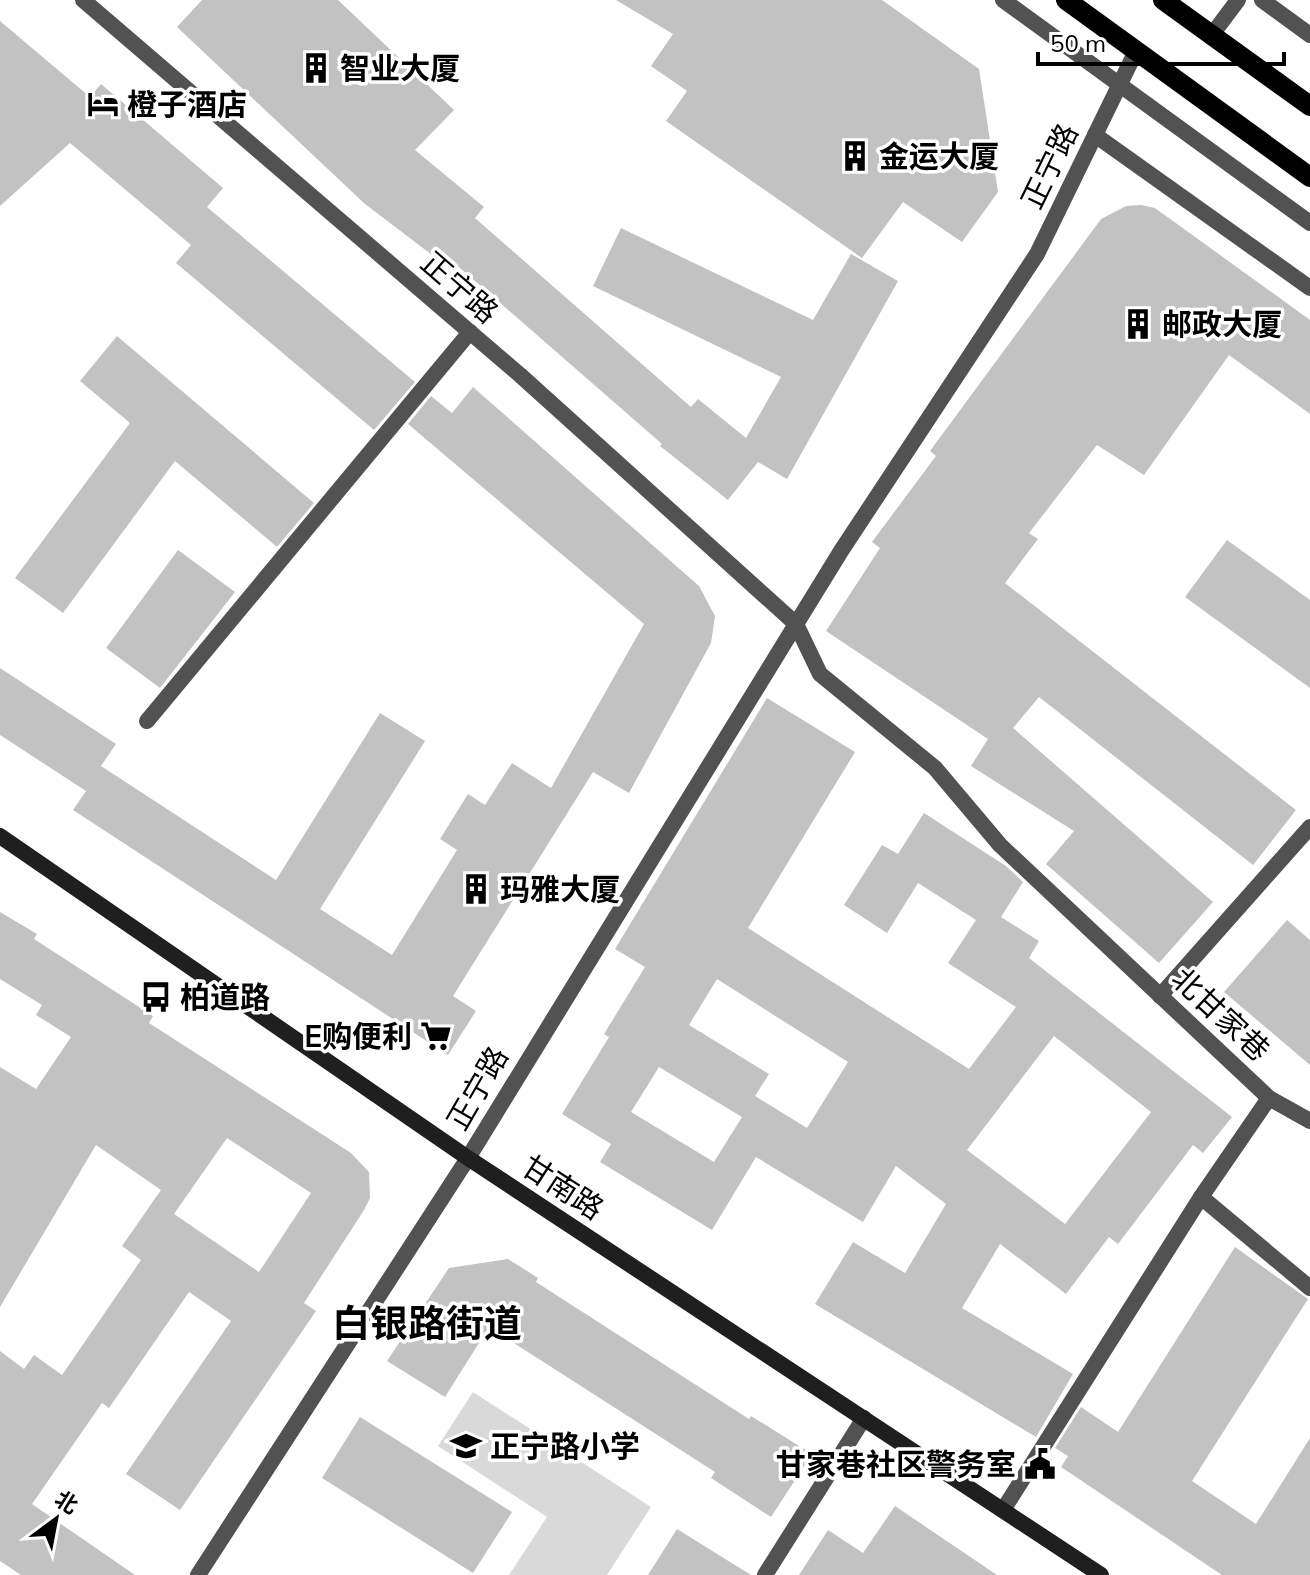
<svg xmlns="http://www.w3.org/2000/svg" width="1310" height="1575" viewBox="0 0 1310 1575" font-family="Mulish,'Noto Sans SC',sans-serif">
<rect width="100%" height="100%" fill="#fff"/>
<path fill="#d9d9d9" d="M 473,1392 L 651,1507 L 607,1575 L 509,1575 L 547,1517 L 438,1446 Z"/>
<g fill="#c2c2c2" fill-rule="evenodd">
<path d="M 202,0 L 338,0 L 454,110 L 415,150 L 484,207 L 475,218 L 691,407 L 698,399 L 746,438 L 781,377 L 593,286 L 621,228 L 813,320 L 851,254 L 898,281 L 787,479 L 758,462 L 728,500 L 660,446 L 662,444 L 445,255 L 440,261 L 365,204 L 177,27 Z"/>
<path d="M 616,0 L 882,0 L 979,69 L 998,192 L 962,242 L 903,202 L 862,258 L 666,121 L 687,91 L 651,66 L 673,34 Z"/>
<path d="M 0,21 L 90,97 L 101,84 L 223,188 L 207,207 L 415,382 L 374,430 L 176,263 L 191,245 L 70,143 L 0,206 Z"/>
<path d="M 1141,205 L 1155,208 L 1310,320 L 1310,414 L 1229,355 L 1144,475 L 1097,445 L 1029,533 L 1038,539 L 1005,583 L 1296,810 L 1253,865 L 1039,697 L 1013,728 L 1213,902 L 1159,963 L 1046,864 L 1074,831 L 971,766 L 988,739 L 826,631 L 880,548 L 872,542 L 936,456 L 930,451 L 1101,219 L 1126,206 Z"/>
<path d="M 117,336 L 314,503 L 277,547 L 175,461 L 63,613 L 15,578 L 130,423 L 80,381 Z"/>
<path d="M 473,387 L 699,586 L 715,616 L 711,643 L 629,793 L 593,772 L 453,996 L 476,1011 L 448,1055 L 73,810 L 86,791 L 0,735 L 0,668 L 116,744 L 101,766 L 276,880 L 380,713 L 425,741 L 320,909 L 392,955 L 457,850 L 440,839 L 468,794 L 485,805 L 512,763 L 551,788 L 644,624 L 408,424 L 431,396 L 452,413 Z"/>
<path d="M 1227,540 L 1310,600 L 1310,688 L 1185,597 Z"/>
<path d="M 178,550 L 235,592 L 160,688 L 106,648 Z"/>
<path d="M 767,698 L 855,752 L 748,928 L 969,1069 L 1016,1007 L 948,963 L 976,920 L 918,883 L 887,933 L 844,905 L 882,845 L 898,854 L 924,813 L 1006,866 L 1023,882 L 1001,917 L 1039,941 L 1029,958 L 1232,1117 L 1203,1153 L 1193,1145 L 1118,1244 L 1109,1237 L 1066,1294 L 1000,1244 L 962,1308 L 1073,1374 L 1036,1437 L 815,1304 L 853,1242 L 905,1273 L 946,1204 L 896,1166 L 863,1222 L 756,1157 L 712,1230 L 600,1162 L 611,1144 L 562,1114 L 609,1037 L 604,1034 L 645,967 L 615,949 ZM 717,979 L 848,1062 L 807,1128 L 755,1096 L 769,1074 L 689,1025 ZM 1054,1036 L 1151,1112 L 1065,1224 L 967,1150 ZM 659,1067 L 742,1117 L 714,1162 L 631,1112 Z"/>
<path d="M 0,912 L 37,934 L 34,939 L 153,1016 L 149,1023 L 351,1153 L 369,1172 L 370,1198 L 364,1210 L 304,1303 L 316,1311 L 180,1510 L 126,1474 L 231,1321 L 189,1292 L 109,1408 L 102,1403 L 32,1504 L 135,1575 L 21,1575 L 0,1561 L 0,1351 L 24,1369 L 34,1355 L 62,1375 L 141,1260 L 122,1246 L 161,1190 L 96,1145 L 0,1307 L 0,1067 L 36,1089 L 71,1037 L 36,1015 L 42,1005 L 0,979 ZM 227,1138 L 311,1193 L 259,1272 L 174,1214 Z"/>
<path d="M 1287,920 L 1310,940 L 1310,1065 L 1224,992 Z"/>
<path d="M 1235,1247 L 1308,1299 L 1192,1481 L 1256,1524 L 1310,1438 L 1310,1575 L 1222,1575 L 1061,1467 L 1068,1456 L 1055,1448 L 1081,1407 L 1118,1432 Z"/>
<path d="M 508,1259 L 538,1278 L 536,1282 L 749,1419 L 751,1416 L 812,1454 L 771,1517 L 711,1478 L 715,1472 L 489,1327 L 445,1397 L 387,1361 L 449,1268 Z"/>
<path d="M 360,1417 L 512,1512 L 473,1573 L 322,1478 Z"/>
<path d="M 895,1506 L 997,1575 L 799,1575 L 828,1530 L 863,1553 Z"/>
<path d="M 677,1529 L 751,1575 L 648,1575 Z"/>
</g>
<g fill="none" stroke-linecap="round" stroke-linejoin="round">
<g stroke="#525252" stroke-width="16">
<path d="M 1211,36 L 1238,0"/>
<path d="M 1095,135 L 1310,288"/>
<path d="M 147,721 L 470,332"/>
<path d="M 1201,1197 L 1310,1288"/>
<path d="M 765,1575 L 864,1418"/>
</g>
<g stroke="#525252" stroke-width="16">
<path d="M 83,0 L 520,375 L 796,624 L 820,674 L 935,768 L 1000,845 L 1269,1098 L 1310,1121"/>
<path d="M 1003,0 L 1310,223"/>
<path d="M 1262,0 L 1310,35"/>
<path d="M 1160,996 L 1310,827"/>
<path d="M 1003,1510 L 1201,1197 L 1269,1098"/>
<path d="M 198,1575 L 468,1158 L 841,551 L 1037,254 L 1136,51"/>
</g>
<path stroke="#1f1f1f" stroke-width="16" d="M 0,836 L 468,1158 L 1101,1575"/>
<g stroke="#000" stroke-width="20">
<path d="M 1066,0 L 1310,177"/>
<path d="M 1163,0 L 1310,106"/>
</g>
</g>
<defs>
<symbol id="building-bare" viewBox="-9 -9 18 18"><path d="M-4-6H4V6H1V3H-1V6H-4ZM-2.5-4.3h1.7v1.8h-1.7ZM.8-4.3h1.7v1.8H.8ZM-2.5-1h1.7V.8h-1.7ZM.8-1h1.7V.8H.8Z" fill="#000" stroke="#fff" stroke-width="2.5" paint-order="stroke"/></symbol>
<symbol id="hotel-bare" viewBox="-9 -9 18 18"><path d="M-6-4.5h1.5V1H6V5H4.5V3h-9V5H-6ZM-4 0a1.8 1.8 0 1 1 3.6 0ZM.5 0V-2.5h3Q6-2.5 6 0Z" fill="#000" stroke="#fff" stroke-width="2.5" paint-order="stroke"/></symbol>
<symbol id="bus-bare" viewBox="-9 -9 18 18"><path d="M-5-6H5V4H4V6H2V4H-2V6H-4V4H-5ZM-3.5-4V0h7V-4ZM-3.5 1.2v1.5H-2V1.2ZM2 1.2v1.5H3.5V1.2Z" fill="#000" stroke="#fff" stroke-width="2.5" paint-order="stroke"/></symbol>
<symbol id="supermarket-bare" viewBox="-9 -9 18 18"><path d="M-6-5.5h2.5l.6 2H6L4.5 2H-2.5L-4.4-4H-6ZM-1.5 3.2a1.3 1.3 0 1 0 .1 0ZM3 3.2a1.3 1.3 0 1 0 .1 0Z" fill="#000" stroke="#fff" stroke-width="2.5" paint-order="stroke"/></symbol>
<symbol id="school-bare" viewBox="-9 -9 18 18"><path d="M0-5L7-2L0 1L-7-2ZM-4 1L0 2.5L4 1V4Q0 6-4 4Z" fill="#000" stroke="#fff" stroke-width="2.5" paint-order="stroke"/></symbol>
<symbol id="civic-bare" viewBox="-9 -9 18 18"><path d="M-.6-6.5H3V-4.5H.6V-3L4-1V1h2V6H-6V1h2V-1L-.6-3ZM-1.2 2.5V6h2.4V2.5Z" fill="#000" stroke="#fff" stroke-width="2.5" paint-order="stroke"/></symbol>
</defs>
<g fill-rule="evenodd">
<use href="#building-bare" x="294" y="46" width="44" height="44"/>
<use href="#hotel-bare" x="81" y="82" width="44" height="44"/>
<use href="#building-bare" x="833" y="134" width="44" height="44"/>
<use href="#building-bare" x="1116" y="302" width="44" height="44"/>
<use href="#building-bare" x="454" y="867" width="44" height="44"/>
<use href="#bus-bare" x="134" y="975" width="44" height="44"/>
<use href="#supermarket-bare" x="414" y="1014" width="44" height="44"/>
<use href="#school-bare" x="444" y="1424" width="44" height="44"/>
<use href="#civic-bare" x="1018" y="1442" width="44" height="44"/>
</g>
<g text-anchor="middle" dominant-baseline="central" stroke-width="7" stroke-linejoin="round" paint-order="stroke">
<g font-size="30" font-weight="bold" fill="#000" stroke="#fff" text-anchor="start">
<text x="340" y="68">智业大厦</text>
<text x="127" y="104">橙子酒店</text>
<text x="879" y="156">金运大厦</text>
<text x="1162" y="324">邮政大厦</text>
<text x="500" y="889">玛雅大厦</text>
<text x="180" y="997">柏道路</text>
<text x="412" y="1036" text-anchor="end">E购便利</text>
<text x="490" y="1446">正宁路小学</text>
<text x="1016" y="1464" text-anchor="end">甘家巷社区警务室</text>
</g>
<g font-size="30" fill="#000" stroke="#fff">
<text transform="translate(1049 166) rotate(-64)">正宁路</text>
<text transform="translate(460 287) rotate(41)">正宁路</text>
<text transform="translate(1221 1014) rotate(43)">北甘家巷</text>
<text transform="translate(477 1088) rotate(-60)">正宁路</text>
<text transform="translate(563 1187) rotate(33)">甘南路</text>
</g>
<g font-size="38" font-weight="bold" fill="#000" stroke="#fff">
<text x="427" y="1323">白银路街道</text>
</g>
</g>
<g transform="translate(56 1519) rotate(32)" stroke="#ffffff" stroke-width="6" paint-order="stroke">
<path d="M0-6L14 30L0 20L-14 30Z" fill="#000000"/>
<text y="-12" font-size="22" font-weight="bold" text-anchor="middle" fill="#000000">北</text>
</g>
<path d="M1038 52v12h246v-12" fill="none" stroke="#000000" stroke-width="4"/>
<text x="1050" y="52" font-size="24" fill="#000000" stroke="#ffffff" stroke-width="6" paint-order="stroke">50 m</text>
</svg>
